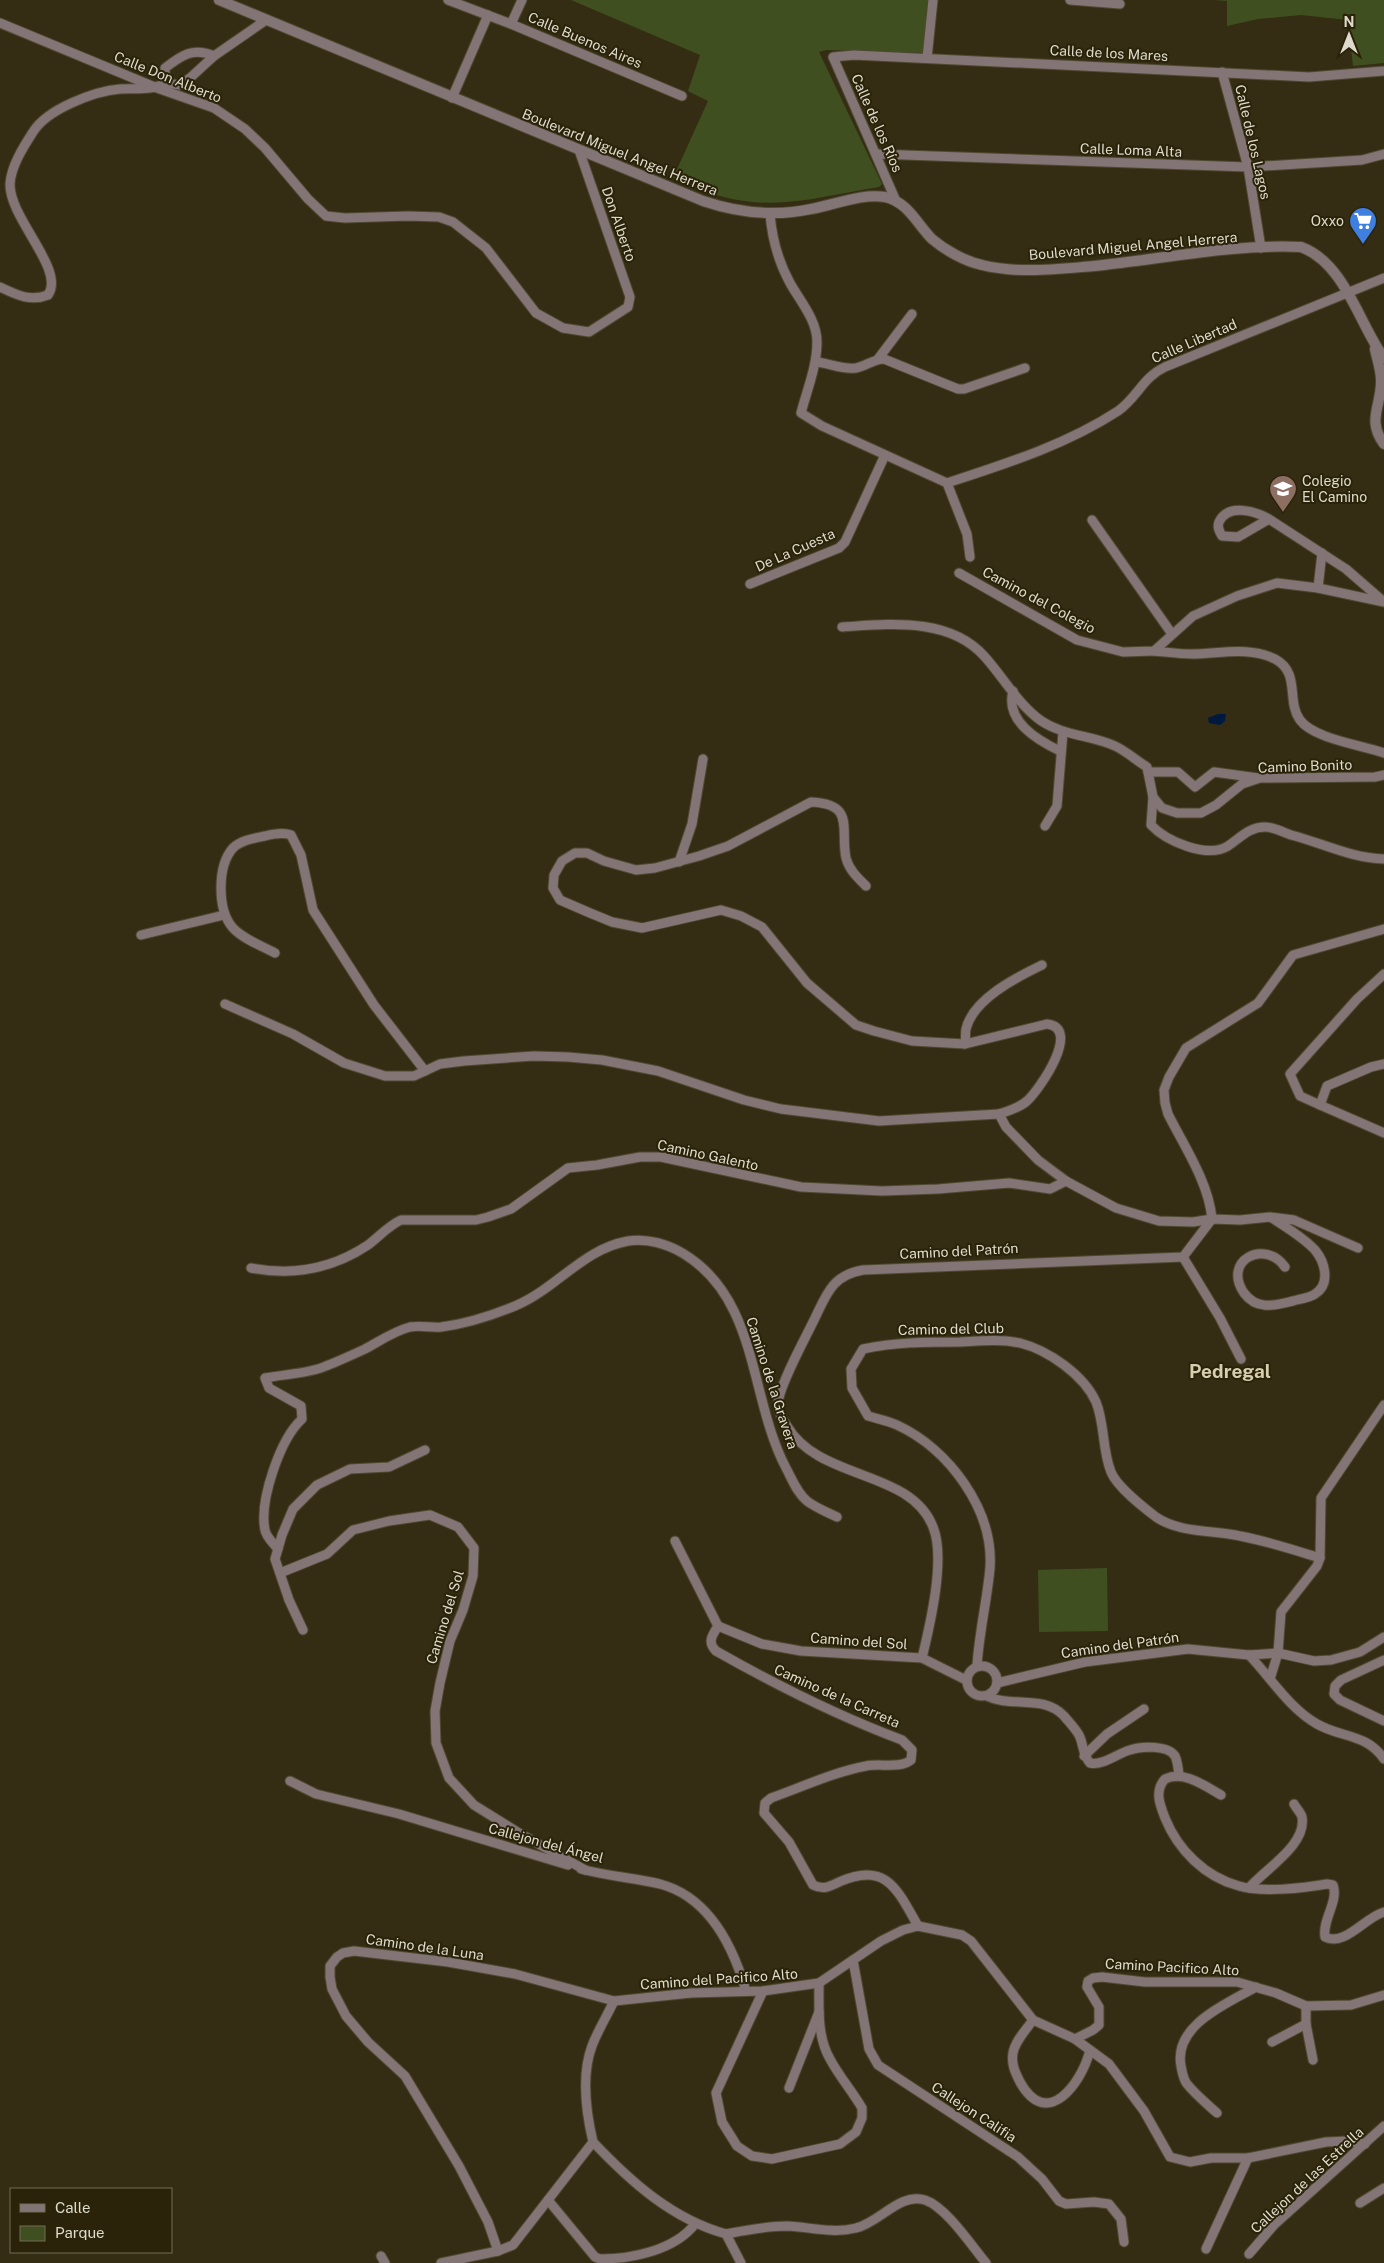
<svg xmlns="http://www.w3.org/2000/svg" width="1384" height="2263" viewBox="0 0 1384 2263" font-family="'Public Sans',sans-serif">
<rect width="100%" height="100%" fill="#342d13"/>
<g fill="#404f20">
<path d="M 571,0 L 931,0 L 924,53 L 826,50 L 819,52 L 882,184 L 879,187 C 838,193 795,206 753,202 C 725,200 698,189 673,178 L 708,101 L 688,91 L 700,55 Z"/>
<path d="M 1215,0 L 1384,0 L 1384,63 L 1353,66 L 1348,20 L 1301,15 L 1258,19 L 1227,26 L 1227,1 Z"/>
<path d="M 1107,1568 L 1108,1631 L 1039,1632 L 1038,1570 Z"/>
</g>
<path fill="#001a3f" d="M 1218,714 L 1226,714 L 1225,721 L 1220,725 L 1209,723 L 1208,718 Z"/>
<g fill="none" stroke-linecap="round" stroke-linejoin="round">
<defs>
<g id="minor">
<path d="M 448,0 L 511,24 L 682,96"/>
<path d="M 1070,0 L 1120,4"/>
<path d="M 0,23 L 157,88 L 214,108 L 245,129 L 265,148 L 308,199 L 326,216 L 345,218 L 408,216 L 439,217 L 453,222 L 486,248 L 536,313 L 563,328 L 589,332 L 628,307 L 630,297 L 579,150"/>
<path d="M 511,24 L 522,0"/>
<path d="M 927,58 L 933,0"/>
<path d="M 1222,72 L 1248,167 L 1261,248"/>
<path d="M 165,83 L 180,85 L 190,78 L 214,56 L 266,20"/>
<path d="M 165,83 L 165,68 C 182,55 193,47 214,56"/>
<path d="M 452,98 L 488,15"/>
<path d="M 876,154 L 1248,167 L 1362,160 L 1384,154"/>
<path d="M 896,201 L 833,57 L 854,55 L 1309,77 L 1384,71"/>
<path d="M 770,214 C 772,238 778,261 790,283 C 800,301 817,320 817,342 C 817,366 807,390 801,413 L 822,426 L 947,483 L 967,534 L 970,557"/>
<path d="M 0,287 C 17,295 30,302 48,295 C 66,270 9,218 10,184 C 11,166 24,146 33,132 C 47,109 95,91 120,89 C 136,88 152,91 165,83"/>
<path d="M 878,359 L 912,314"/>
<path d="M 816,362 C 829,363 843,370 856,368 C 866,366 874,359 884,359 L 958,389 L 964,389 L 1025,368"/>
<path d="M 947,483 C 1005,464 1066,445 1118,411 C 1137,398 1143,377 1165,367 L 1384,278"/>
<path d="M 1269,519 L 1238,537 L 1222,536 C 1219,531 1217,527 1219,522 C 1228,503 1255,511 1269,519 L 1346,569 L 1383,601"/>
<path d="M 1092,520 L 1172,634"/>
<path d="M 959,573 L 1077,640 L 1123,652 L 1154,651 L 1193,616 L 1237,596 L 1277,583 L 1318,588 L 1384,602"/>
<path d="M 750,584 L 839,548 L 845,542 L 885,455"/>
<path d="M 1318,588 L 1322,553"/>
<path d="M 842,627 C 890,624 950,617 985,657 C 1003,677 1018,704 1040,720 C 1063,736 1091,735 1115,746 C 1126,751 1137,761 1147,767 L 1153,797 L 1151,825 C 1166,841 1207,859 1228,846 C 1240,838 1249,827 1265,827 C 1273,827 1283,832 1291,835 C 1322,843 1351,858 1384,859"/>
<path d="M 1154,651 C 1166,652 1179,654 1192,654 C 1219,654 1249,646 1275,659 C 1301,673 1286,701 1300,720 C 1314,739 1362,745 1384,753"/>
<path d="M 1013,691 C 1005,721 1037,740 1060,751"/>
<path d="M 1148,772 L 1178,772 L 1195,787 L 1214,772 L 1258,778"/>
<path d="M 1153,797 L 1162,808 L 1177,813 L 1201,813 L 1216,805 L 1242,784 L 1260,778 L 1375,777 L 1384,775"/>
<path d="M 1045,826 L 1057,806 L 1063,732"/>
<path d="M 679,862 L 692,824 L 703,759"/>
<path d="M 866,886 C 858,878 849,870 846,858 C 840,829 856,804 811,802 L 728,846 L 699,856 L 655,868 L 636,870 L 604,861 L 587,853 L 575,853 L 562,861 L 554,875 L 553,888 L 560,900 L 590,913 L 612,922 L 642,928 L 721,910 L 741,916 L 762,927 L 807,983 L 856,1025 L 874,1031 L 912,1041 L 965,1044 L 1047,1024 C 1082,1028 1040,1089 1027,1101 C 1019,1108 1008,1111 999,1114 L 1006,1127 L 1038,1160 L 1066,1181 L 1116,1208 L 1159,1221 L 1193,1222 L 1212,1219 L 1240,1220 L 1270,1217 L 1294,1220 L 1358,1248"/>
<path d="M 141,935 L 224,915"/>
<path d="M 275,953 C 262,946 243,939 233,928 C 217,910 217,866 233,848 C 241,840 255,838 265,836 C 273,834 283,832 291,835 L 301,855 L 313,910 L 374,1005 L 425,1071"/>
<path d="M 1384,974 L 1357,999 L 1290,1074 L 1300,1096 L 1320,1105 L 1327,1086 L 1371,1067 L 1384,1064"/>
<path d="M 225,1004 L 293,1034 L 344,1063 L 385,1076 L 414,1076 L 440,1064 L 464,1061 L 534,1056 L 568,1057 L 602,1060 L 658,1071 L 744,1100 L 781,1109 L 879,1121 L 999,1114"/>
<path d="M 965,1044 C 966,1039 965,1033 966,1029 C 973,999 1017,977 1042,965"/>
<path d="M 1320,1105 L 1384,1133"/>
<path d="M 1272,1218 C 1287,1228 1303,1237 1315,1250 C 1325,1262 1331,1284 1315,1294 C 1309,1298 1300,1299 1293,1301 C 1276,1305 1257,1311 1244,1293 C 1222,1261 1264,1238 1285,1267"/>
<path d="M 1183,1257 L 1220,1318 L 1241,1359"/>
<path d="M 251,1268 C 293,1276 332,1269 368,1245 C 380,1236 388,1226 401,1220 L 476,1220 L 488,1217 L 511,1209 L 568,1168 L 597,1165 L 640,1157 L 661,1157 L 801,1187 L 882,1191 L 938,1189 L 1009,1183 L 1050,1189 L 1066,1181"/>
<path d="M 675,1541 L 718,1626"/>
<path d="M 278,1549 C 274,1544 266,1537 265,1530 C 259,1501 280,1439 302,1419 L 301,1406 L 269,1388 L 265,1378 C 285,1374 308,1374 326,1366 C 339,1361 352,1355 365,1349 C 380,1341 394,1331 410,1327 C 420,1325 431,1328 441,1327 C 465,1324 493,1315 515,1306 C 556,1289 583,1249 628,1241 C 647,1238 668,1244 684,1254 C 759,1300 749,1398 786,1468 C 792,1479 797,1493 807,1501 C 816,1508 827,1512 837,1517"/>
<path d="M 280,1573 L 327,1554 L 353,1530 L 389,1521 L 430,1515 L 458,1527 L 474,1548 L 473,1576 L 463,1610 L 450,1641 L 440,1683 L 435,1711 L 436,1743 L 449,1778 L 474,1805 L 519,1833 L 585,1870"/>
<path d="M 718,1626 C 712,1636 707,1642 716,1651 C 776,1685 838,1716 902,1740 L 912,1750 L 911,1760 C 900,1769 880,1763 866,1766 C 834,1772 802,1787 771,1798 L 765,1803 L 764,1813 L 789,1842 L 813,1885 C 823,1890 829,1887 839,1882 C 886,1861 897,1889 918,1926"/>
<path d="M 718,1626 L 762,1644 L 801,1651 L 922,1658 L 966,1680"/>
<path d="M 303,1630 L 289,1600 L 275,1559 L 282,1535 L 293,1509 L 317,1485 L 350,1469 L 389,1467 L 425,1450"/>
<path d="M 1249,1655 C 1271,1678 1289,1708 1317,1724 C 1341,1738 1366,1733 1384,1759"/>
<path d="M 922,1658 C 930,1625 946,1558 933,1527 C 911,1469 819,1481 787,1426 C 783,1420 778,1413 778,1405 C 777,1389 807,1335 815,1318 C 827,1293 833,1275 863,1270 L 1183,1257 L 1212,1219 C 1209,1183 1184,1146 1168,1114 L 1165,1103 L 1164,1090 L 1169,1077 L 1186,1048 L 1258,1003 L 1293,955 L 1384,929"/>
<path d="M 1384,1660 L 1341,1680 L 1335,1686 L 1334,1694 L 1340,1700 L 1384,1721"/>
<circle cx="982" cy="1681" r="15"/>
<path d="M 977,1666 C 979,1633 987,1601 990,1568 C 994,1510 949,1449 897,1425 C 888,1421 878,1419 868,1416 L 852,1388 L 851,1369 L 863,1349 C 895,1342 927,1342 960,1342 C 981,1341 1000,1339 1020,1343 C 1048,1350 1084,1375 1096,1402 C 1105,1424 1102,1450 1111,1472 C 1117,1487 1143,1507 1156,1517 C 1179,1533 1213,1530 1240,1536 C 1267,1541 1294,1550 1320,1558"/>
<path d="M 1270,1679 L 1278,1653 L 1281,1612 L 1317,1566 L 1320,1558 L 1321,1498 L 1384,1405"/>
<path d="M 997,1683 L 1085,1662 L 1188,1649 L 1249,1655 L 1278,1653 L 1314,1661 L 1331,1660 L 1360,1652 L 1384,1637"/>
<path d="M 987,1696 C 1011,1708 1043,1694 1064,1716 C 1069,1722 1075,1728 1079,1735 C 1084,1745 1082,1754 1090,1763 C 1103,1766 1118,1753 1130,1750 C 1141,1746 1168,1745 1175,1756 C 1178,1762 1178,1769 1179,1775"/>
<path d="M 1084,1756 L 1107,1734 L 1144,1709"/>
<path d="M 290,1781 L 316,1794 L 399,1814 L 568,1865"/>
<path d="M 1221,1795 C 1205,1786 1184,1770 1165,1779 C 1154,1791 1160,1805 1165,1818 C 1178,1850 1205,1877 1239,1886 C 1262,1893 1304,1888 1327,1884 L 1333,1885 C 1339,1901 1322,1920 1325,1937 C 1345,1947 1365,1917 1384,1912"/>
<path d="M 581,1869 C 607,1876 634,1878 660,1884 C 709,1897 733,1946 746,1991"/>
<path d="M 1249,1888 C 1265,1869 1307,1845 1302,1817 C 1301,1813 1296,1808 1294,1804"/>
<path d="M 853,1960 L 869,2049 L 878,2065 L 1018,2157 L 1042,2179 L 1059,2201 L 1066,2204 L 1094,2202 L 1109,2204 L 1121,2219 L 1124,2242"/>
<path d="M 763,1991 L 716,2093 L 722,2122 L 737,2146 L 752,2156 L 772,2159 L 840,2144 L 856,2132 L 862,2118 L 862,2108 C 852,2091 839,2076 830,2059 C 817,2037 819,2008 819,1983"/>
<path d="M 1306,2006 L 1306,2024 L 1313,2060"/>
<path d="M 1033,2020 C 1026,2030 1015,2041 1013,2053 C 1011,2064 1015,2072 1020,2082 C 1047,2131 1082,2083 1090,2050"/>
<path d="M 1075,2039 L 1093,2030 L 1099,2025 L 1099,2007 L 1087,1987 L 1088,1981 L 1093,1978 L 1102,1977 L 1145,1982 L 1237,1982 L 1276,1993 L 1306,2006 L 1351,2005 L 1384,1995"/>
<path d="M 1272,2042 L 1306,2024"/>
<path d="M 789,2088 L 819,2012"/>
<path d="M 1217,2113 C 1207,2104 1195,2094 1187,2084 C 1183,2079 1182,2071 1181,2066 C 1173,2025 1228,2003 1256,1987"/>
<path d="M 593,2142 C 631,2182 672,2219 726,2234 L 741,2263"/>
<path d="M 548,2200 L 595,2257 L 600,2259 C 632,2259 675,2250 695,2224"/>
<path d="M 1360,2203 L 1384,2188"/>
<path d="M 726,2234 C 747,2230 766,2226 787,2226 C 810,2227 832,2234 856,2228 C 879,2223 900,2192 925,2200 C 946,2207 971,2245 986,2263"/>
<path d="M 1206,2249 L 1248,2158"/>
<path d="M 498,2251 L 488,2222 L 459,2166 L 405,2076 L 368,2042 L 346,2016 L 332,1989 L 330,1977 L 330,1966 L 337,1957 L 343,1953 L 354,1951 L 448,1962 L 515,1974 L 614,2001 L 691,1993 L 763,1991 L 819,1983 L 881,1941 L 903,1930 L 918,1926 L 962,1935 L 971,1941 L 1033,2020 L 1075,2039 L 1109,2064 L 1144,2111 L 1170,2157 L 1190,2162 L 1211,2158 L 1248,2158 L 1326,2142 L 1347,2141 L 1365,2144"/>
<path d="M 1249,2254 L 1274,2225 L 1384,2126"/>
<path d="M 381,2256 L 385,2263"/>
<path d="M 441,2263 L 498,2251 L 513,2245 L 593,2142 C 586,2112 581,2075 592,2046 C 598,2030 607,2016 614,2001"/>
</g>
<g id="tertiary">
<path d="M 219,0 L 703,201 C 739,213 774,217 811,209 C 834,205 862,193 885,197 C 908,202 917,224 932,239 C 945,250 964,261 982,265 C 1018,274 1057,269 1094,266 C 1163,259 1232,244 1301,247 C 1345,263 1359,324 1384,358"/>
<path d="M 1375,349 C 1377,359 1381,370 1381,380 C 1382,405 1366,420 1384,444"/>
</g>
</defs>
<use href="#minor" stroke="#4f4931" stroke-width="11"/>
<use href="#tertiary" stroke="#4f4931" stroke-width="12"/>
<use href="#minor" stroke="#837476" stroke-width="9"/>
<use href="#tertiary" stroke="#837476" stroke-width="10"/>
</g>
<defs>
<symbol id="supermarket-pin" viewBox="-11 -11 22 30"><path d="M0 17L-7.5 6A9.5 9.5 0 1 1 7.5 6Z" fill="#3f7fe0" stroke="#2a2309"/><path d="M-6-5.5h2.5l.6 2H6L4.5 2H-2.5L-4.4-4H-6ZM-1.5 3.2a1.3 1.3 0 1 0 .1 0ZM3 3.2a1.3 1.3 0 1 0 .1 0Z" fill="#fff"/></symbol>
<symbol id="school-pin" viewBox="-11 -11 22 30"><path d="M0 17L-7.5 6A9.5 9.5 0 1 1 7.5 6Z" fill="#8d6e63" stroke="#2a2309"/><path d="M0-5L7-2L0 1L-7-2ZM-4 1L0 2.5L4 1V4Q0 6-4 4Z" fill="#fff"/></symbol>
</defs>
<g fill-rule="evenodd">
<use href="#supermarket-pin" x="1347" y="205" width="32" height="43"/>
<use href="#school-pin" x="1267" y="473" width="32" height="43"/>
</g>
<g text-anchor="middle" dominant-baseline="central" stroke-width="4" stroke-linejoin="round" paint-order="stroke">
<g font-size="14" fill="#dfdbcc" stroke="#2a2309">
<text transform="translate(585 40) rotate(23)">Calle Buenos Aires</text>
<text transform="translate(1109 53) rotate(3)">Calle de los Mares</text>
<text transform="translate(168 77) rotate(22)">Calle Don Alberto</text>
<text transform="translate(877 123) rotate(66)">Calle de los Ríos</text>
<text transform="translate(1253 142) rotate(77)">Calle de los Lagos</text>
<text transform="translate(1131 150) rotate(2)">Calle Loma Alta</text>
<text transform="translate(620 152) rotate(22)">Boulevard Miguel Angel Herrera</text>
<text transform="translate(619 224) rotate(71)">Don Alberto</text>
<text transform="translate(1133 246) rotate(-5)">Boulevard Miguel Angel Herrera</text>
<text transform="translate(1194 341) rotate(-23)">Calle Libertad</text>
<text transform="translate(795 550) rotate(-24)">De La Cuesta</text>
<text transform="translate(1039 600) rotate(28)">Camino del Colegio</text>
<text transform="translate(1305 766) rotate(-2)">Camino Bonito</text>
<text transform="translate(708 1155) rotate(12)">Camino Galento</text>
<text transform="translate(959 1251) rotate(-3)">Camino del Patrón</text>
<text transform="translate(951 1329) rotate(-1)">Camino del Club</text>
<text transform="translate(772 1383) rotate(72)">Camino de la Gravera</text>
<text transform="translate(445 1617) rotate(-73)">Camino del Sol</text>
<text transform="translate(859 1641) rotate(4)">Camino del Sol</text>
<text transform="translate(1120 1645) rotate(-8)">Camino del Patrón</text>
<text transform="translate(837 1696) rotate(24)">Camino de la Carreta</text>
<text transform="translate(546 1843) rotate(15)">Callejon del Ángel</text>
<text transform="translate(425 1947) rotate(8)">Camino de la Luna</text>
<text transform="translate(1172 1967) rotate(3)">Camino Pacifico Alto</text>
<text transform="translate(719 1979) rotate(-4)">Camino del Pacifico Alto</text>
<text transform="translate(974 2112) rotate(33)">Callejon Califia</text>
<text transform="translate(1307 2180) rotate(-43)">Callejon de las Estrella</text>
</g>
<g font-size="14" fill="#dfdbcc" stroke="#2a2309" text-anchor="end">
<text x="1344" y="221">Oxxo</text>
<text x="1302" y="481" text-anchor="start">Colegio<tspan x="1302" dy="16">El Camino</tspan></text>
</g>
<g font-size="19" font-weight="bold" fill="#d6ceaf" stroke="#2a2309">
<text x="1230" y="1371">Pedregal</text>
</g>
</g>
<rect x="10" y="2188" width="162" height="65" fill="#2a2309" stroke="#726d57"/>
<rect x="20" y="2204" width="25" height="8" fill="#837476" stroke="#726d57"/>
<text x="55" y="2213" font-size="15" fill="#dfdbcc">Calle</text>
<rect x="20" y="2226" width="25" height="15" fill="#404f20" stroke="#726d57"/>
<text x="55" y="2238" font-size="15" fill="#dfdbcc">Parque</text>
<g transform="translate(1349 35)" stroke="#2a2309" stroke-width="4" paint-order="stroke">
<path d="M0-4L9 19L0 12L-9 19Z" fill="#dfdbcc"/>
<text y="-8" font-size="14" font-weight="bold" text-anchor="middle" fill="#dfdbcc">N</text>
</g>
</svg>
